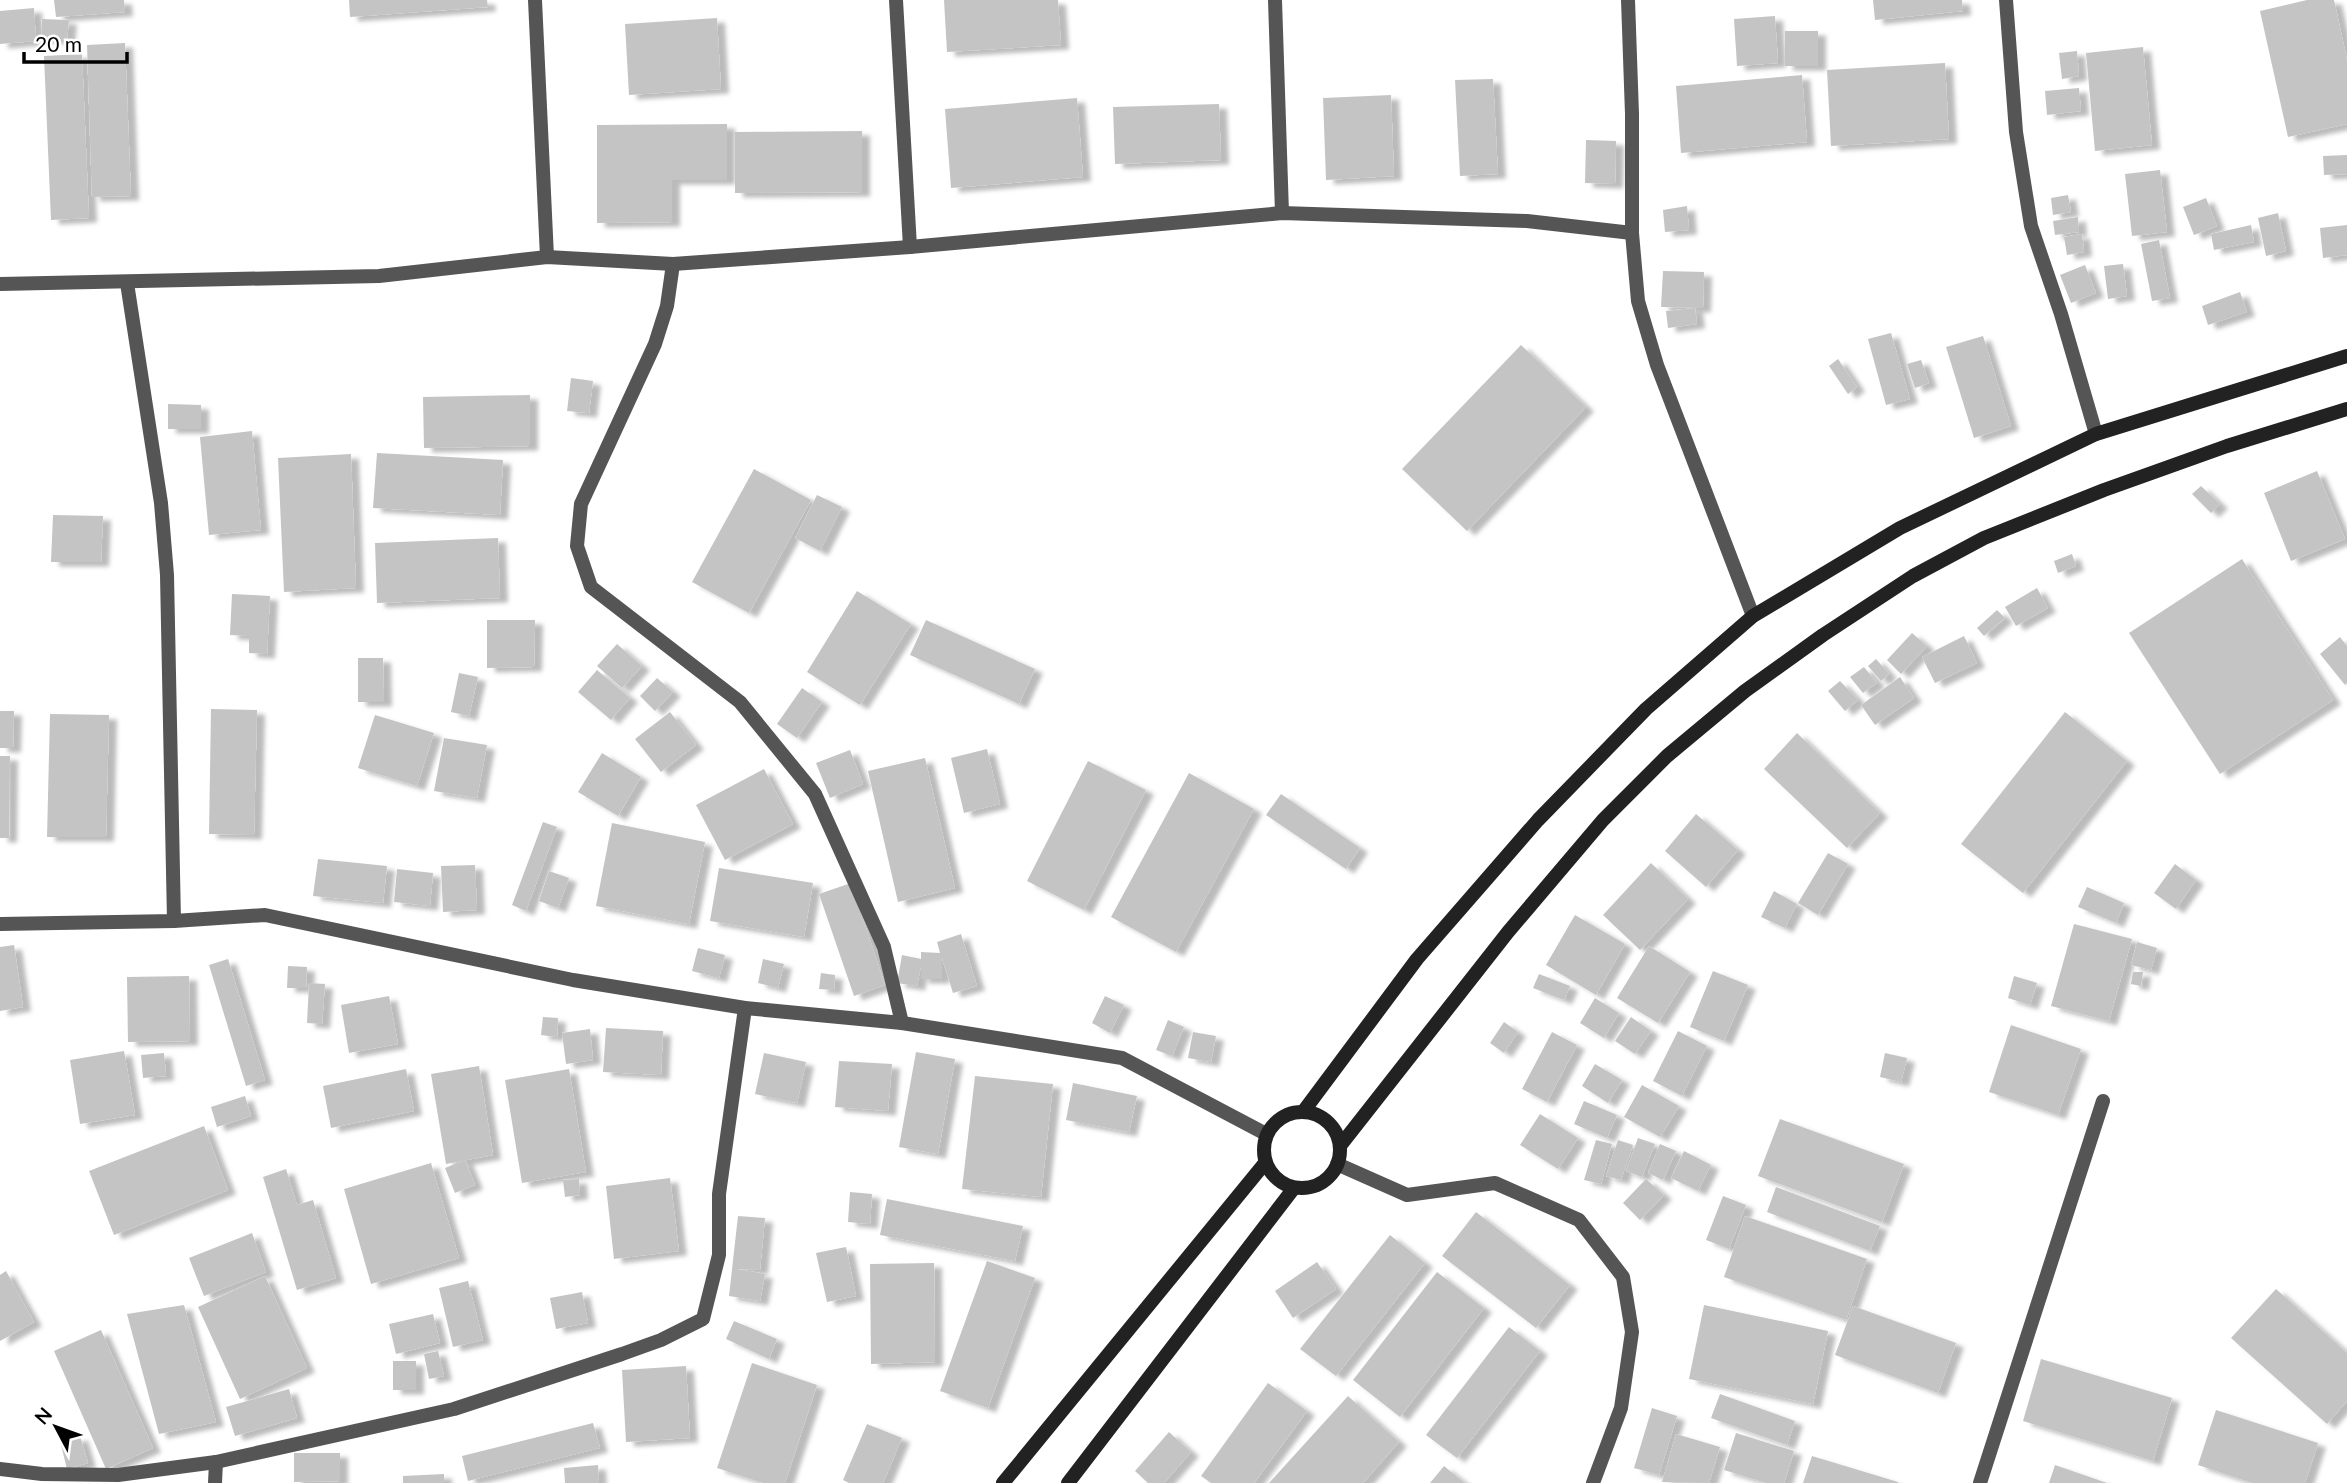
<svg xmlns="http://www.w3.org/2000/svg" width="2347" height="1483" viewBox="0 0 2347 1483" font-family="Lato,sans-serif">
<defs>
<filter id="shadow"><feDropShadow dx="8" dy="4.5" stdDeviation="2" flood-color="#0004"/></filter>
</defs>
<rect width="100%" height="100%" fill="#fff"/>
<g fill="#c4c4c4" filter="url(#shadow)">
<path d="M 54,0 L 124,0 L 125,12 L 56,17 Z"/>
<path d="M 349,0 L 487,0 L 488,7 L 350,17 Z"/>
<path d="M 944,0 L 1058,0 L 1061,45 L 947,52 Z"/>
<path d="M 1873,0 L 1962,0 L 1963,11 L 1875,20 Z"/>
<path d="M 2307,0 L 2334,0 L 2347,60 L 2347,124 L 2288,137 L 2260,11 Z"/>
<path d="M 34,8 L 36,41 L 0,44 L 0,11 Z"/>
<path d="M 1775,16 L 1778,63 L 1737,66 L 1734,19 Z"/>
<path d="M 717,18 L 721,89 L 629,95 L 625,24 Z"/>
<path d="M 42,19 L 69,20 L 67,40 L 41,39 Z"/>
<rect x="1785" y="31" width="33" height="35"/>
<path d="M 125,43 L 131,196 L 92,197 L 87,45 Z"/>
<path d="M 2143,47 L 2152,145 L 2095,151 L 2086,53 Z"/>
<path d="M 2077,51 L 2079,76 L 2062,79 L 2059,53 Z"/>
<path d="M 82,54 L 89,218 L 51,220 L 44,56 Z"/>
<path d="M 1945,63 L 1949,139 L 1831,146 L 1827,70 Z"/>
<path d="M 1802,75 L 1807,142 L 1681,153 L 1676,86 Z"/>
<path d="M 1493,79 L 1498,174 L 1460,176 L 1455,80 Z"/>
<path d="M 2079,88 L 2081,111 L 2047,115 L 2045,91 Z"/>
<path d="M 1391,95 L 1394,176 L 1326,180 L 1323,98 Z"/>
<path d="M 1077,98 L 1083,177 L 951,188 L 945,109 Z"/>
<path d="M 1219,104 L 1221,160 L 1115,164 L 1113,107 Z"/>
<path d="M 727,124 L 727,180 L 672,180 L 672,222 L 597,223 L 597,125 Z"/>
<path d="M 862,131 L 862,192 L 735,193 L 735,132 Z"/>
<path d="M 1586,140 L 1616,141 L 1615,184 L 1585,183 Z"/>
<path d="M 2347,155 L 2347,174 L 2324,175 L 2323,156 Z"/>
<path d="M 2160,170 L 2167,232 L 2132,236 L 2125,174 Z"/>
<path d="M 2068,195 L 2071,212 L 2053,215 L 2051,198 Z"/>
<path d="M 2206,198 L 2217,226 L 2194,235 L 2183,207 Z"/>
<path d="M 1687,206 L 1689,230 L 1665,232 L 1663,210 Z"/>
<path d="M 2278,213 L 2286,251 L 2266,256 L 2258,218 Z"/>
<path d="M 2078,217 L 2079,232 L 2055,235 L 2053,221 Z"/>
<path d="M 2251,225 L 2254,242 L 2214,250 L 2211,234 Z"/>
<path d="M 2347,225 L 2347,255 L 2323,258 L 2320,228 Z"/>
<path d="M 2082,234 L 2084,252 L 2067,255 L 2064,237 Z"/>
<path d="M 2159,240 L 2170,298 L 2152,301 L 2141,244 Z"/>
<path d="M 2123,264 L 2127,296 L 2108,299 L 2104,266 Z"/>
<path d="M 2085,265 L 2096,293 L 2071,303 L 2060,275 Z"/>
<path d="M 1663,271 L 1704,272 L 1703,308 L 1661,307 Z"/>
<path d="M 2240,292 L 2247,312 L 2208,325 L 2202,306 Z"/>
<path d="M 1695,308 L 1697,324 L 1668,328 L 1666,311 Z"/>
<path d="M 1891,333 L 1910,399 L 1886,405 L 1868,339 Z"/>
<path d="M 1983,336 L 2011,426 L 1974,438 L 1946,347 Z"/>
<path d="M 1521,345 L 1586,407 L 1467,531 L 1402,469 Z"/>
<path d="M 1838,359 L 1857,387 L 1848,394 L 1829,366 Z"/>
<path d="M 1921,360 L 1929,383 L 1915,388 L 1907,364 Z"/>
<path d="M 571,378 L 593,381 L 589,413 L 567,411 Z"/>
<path d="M 530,395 L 530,446 L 424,448 L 423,397 Z"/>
<path d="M 168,404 L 201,405 L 201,429 L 168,429 Z"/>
<path d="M 252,431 L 261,530 L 209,535 L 200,437 Z"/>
<path d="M 377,453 L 503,460 L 500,515 L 373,508 Z"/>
<path d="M 351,454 L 356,588 L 284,592 L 278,458 Z"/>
<path d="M 754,469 L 811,500 L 749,613 L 692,582 Z"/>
<path d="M 2317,471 L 2345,539 L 2291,561 L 2264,493 Z"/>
<path d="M 2201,486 L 2220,504 L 2211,513 L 2192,494 Z"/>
<path d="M 817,495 L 842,507 L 820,551 L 795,538 Z"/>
<path d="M 53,515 L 103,516 L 101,562 L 51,562 Z"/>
<path d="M 498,538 L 500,598 L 377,603 L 375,543 Z"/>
<path d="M 2072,554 L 2076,566 L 2058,573 L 2054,561 Z"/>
<path d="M 2242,559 L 2333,700 L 2220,774 L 2129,633 Z"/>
<path d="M 2037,588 L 2048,608 L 2016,626 L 2005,607 Z"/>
<path d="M 857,591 L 911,624 L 860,705 L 807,672 Z"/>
<path d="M 232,594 L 270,596 L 267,654 L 249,653 L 249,636 L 230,635 Z"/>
<path d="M 1997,610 L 2005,618 L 1984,636 L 1977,628 Z"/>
<path d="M 487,620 L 535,620 L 534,667 L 487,668 Z"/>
<path d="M 926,620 L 1035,669 L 1019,704 L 910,655 Z"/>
<path d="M 1912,633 L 1927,646 L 1901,674 L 1887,660 Z"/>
<path d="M 1964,636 L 1977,663 L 1935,683 L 1922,657 Z"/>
<path d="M 2340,637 L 2347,646 L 2347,683 L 2345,685 L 2320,654 Z"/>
<path d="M 617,644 L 642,666 L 622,688 L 597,666 Z"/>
<path d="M 358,658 L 383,658 L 384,702 L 358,702 Z"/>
<path d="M 1876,659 L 1889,674 L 1881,681 L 1868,666 Z"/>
<path d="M 1864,667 L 1877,683 L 1863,693 L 1850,677 Z"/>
<path d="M 597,670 L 630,698 L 611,720 L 578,692 Z"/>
<path d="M 459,673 L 478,677 L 469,716 L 451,712 Z"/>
<path d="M 1900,677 L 1914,698 L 1875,725 L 1861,705 Z"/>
<path d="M 657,678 L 673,692 L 655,711 L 640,696 Z"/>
<path d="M 1840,681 L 1858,700 L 1845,711 L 1828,691 Z"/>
<path d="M 802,688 L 822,702 L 797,738 L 777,724 Z"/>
<path d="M 211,709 L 257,710 L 254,835 L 209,834 Z"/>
<path d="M 0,711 L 14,711 L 13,748 L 0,748 Z"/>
<path d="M 670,712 L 696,745 L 661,772 L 635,739 Z"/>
<path d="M 2065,712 L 2127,761 L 2023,893 L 1961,844 Z"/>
<path d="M 50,714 L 109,715 L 106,837 L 47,837 Z"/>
<path d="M 375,715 L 434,733 L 417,786 L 358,768 Z"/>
<path d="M 1797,733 L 1880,813 L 1847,848 L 1764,769 Z"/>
<path d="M 444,738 L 487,745 L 477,798 L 434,791 Z"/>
<path d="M 987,749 L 1000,804 L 964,813 L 951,758 Z"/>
<path d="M 850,750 L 863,784 L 830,798 L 816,763 Z"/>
<path d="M 602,753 L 641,777 L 618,816 L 578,792 Z"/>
<path d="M 0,756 L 10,756 L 9,838 L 0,838 Z"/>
<path d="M 925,758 L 955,888 L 898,902 L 868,771 Z"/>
<path d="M 1088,761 L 1146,790 L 1084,910 L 1027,881 Z"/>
<path d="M 764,769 L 793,824 L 725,860 L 696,805 Z"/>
<path d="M 1189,773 L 1254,809 L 1176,952 L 1111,917 Z"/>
<path d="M 1281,794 L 1360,848 L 1346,869 L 1266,815 Z"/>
<path d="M 1696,814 L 1738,850 L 1706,887 L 1665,851 Z"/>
<path d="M 543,822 L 557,827 L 526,911 L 512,905 Z"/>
<path d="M 612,823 L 705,842 L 689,924 L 596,906 Z"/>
<path d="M 1828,853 L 1848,864 L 1818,915 L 1798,903 Z"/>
<path d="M 318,859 L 387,866 L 383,903 L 313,896 Z"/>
<path d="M 1651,863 L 1688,899 L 1640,950 L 1603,915 Z"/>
<path d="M 2175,864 L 2196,880 L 2176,909 L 2154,893 Z"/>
<path d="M 475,865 L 477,910 L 443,912 L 441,866 Z"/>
<path d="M 719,868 L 813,883 L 804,937 L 710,921 Z"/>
<path d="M 397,869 L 433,873 L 430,906 L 394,902 Z"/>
<path d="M 549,871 L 569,878 L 558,908 L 539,901 Z"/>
<path d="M 851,883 L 885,985 L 854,996 L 819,894 Z"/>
<path d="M 2087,887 L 2124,903 L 2116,923 L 2078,907 Z"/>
<path d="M 1774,891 L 1797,904 L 1785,928 L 1761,917 Z"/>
<path d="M 1575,915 L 1625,944 L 1596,995 L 1546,965 Z"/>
<path d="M 2074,924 L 2132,939 L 2109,1021 L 2051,1006 Z"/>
<path d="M 961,934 L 977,986 L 953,993 L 942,958 L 942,979 L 921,979 L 921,966 L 917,986 L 897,983 L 902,955 L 921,959 L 921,952 L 940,953 L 937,942 Z"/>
<path d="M 2137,942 L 2157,948 L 2151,970 L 2131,965 Z"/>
<path d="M 14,945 L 23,1007 L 0,1011 L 0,947 Z"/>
<path d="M 1649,946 L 1690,972 L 1658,1023 L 1617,998 Z"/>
<path d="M 698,948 L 725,955 L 719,978 L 692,971 Z"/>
<path d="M 228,959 L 265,1080 L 246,1086 L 209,965 Z"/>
<path d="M 763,959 L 784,964 L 778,988 L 758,983 Z"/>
<path d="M 288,966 L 307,967 L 306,988 L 287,988 Z"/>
<path d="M 1713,971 L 1748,985 L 1724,1041 L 1690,1027 Z"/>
<path d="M 2133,972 L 2143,972 L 2141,986 L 2131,984 Z"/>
<path d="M 821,973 L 835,975 L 834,990 L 819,989 Z"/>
<path d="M 1539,974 L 1570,986 L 1564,1000 L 1533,988 Z"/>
<path d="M 189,976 L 190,1041 L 128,1042 L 127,977 Z"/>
<path d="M 2014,976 L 2037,983 L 2030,1005 L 2008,998 Z"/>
<path d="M 309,983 L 325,984 L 322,1024 L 307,1023 Z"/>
<path d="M 389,996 L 398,1044 L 349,1053 L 341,1005 Z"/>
<path d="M 1105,996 L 1124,1005 L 1110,1033 L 1092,1023 Z"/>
<path d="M 1595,998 L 1619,1013 L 1604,1038 L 1580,1023 Z"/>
<path d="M 543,1017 L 558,1018 L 557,1037 L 541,1035 Z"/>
<path d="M 1631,1017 L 1651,1031 L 1635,1054 L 1615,1041 Z"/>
<path d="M 1168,1020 L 1184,1027 L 1172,1056 L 1156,1050 Z"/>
<path d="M 1504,1022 L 1518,1032 L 1504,1053 L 1490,1043 Z"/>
<path d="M 2011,1025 L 2081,1049 L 2058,1115 L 1989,1092 Z"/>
<path d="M 606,1028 L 663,1031 L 661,1075 L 603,1072 Z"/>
<path d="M 590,1029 L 593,1060 L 566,1064 L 562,1033 Z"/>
<path d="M 1678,1031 L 1707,1046 L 1682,1096 L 1653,1081 Z"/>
<path d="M 1193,1032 L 1216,1036 L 1211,1062 L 1188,1058 Z"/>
<path d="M 1552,1032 L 1577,1045 L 1547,1102 L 1522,1089 Z"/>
<path d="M 124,1051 L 135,1115 L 80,1124 L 70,1060 Z"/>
<path d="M 916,1052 L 955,1059 L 938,1154 L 899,1147 Z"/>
<path d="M 164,1053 L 166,1076 L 143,1078 L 141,1055 Z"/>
<path d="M 764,1053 L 806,1062 L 797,1103 L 755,1094 Z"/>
<path d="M 1885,1053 L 1907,1058 L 1901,1082 L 1880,1077 Z"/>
<path d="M 839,1061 L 892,1064 L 888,1111 L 835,1107 Z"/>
<path d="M 1595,1064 L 1622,1080 L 1608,1103 L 1582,1086 Z"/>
<path d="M 479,1066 L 493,1155 L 446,1164 L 431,1074 Z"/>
<path d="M 406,1069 L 414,1111 L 331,1128 L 323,1086 Z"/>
<path d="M 569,1069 L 586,1172 L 522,1183 L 505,1080 Z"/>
<path d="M 975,1076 L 1053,1084 L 1041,1197 L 962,1189 Z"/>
<path d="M 1073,1083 L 1137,1096 L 1129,1132 L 1066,1120 Z"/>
<path d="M 1642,1085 L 1679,1106 L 1660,1137 L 1624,1117 Z"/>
<path d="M 245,1096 L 251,1116 L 217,1127 L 211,1107 Z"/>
<path d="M 1584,1101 L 1617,1115 L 1607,1138 L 1574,1124 Z"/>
<path d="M 1540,1114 L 1578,1138 L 1558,1169 L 1520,1145 Z"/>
<path d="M 1780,1119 L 1904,1164 L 1882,1222 L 1758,1176 Z"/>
<path d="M 204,1126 L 228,1190 L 114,1235 L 89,1171 Z"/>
<path d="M 1638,1138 L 1655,1144 L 1642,1177 L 1626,1171 Z"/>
<path d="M 1596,1140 L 1612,1144 L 1601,1184 L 1584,1180 Z"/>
<path d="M 1618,1140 L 1633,1145 L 1621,1180 L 1606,1176 Z"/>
<path d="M 1660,1144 L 1676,1151 L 1663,1180 L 1648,1173 Z"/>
<path d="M 1684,1151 L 1711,1165 L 1698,1191 L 1671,1178 Z"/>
<path d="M 465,1160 L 475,1185 L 455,1193 L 445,1168 Z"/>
<path d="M 431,1163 L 459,1258 L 371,1284 L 344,1189 Z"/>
<path d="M 286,1169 L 297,1205 L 313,1200 L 336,1278 L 297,1290 L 263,1177 Z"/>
<path d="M 670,1178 L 679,1251 L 614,1259 L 606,1186 Z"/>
<path d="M 579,1179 L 580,1195 L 565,1197 L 563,1180 Z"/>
<path d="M 1646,1179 L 1664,1195 L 1640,1220 L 1623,1203 Z"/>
<path d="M 1776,1187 L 1880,1226 L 1870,1251 L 1767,1212 Z"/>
<path d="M 850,1192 L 872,1194 L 870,1224 L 848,1222 Z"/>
<path d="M 1723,1196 L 1746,1205 L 1729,1249 L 1706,1240 Z"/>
<path d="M 887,1199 L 1023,1226 L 1015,1261 L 880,1235 Z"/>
<path d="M 1476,1212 L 1570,1285 L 1536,1328 L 1442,1256 Z"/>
<path d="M 738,1216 L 765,1218 L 760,1270 L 737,1269 L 765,1274 L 760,1301 L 729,1296 Z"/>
<path d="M 1745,1216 L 1867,1259 L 1846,1320 L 1724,1277 Z"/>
<path d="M 252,1233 L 266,1272 L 204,1296 L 189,1258 Z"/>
<path d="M 1390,1235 L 1425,1263 L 1336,1376 L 1300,1349 Z"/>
<path d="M 846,1247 L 856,1296 L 827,1302 L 816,1253 Z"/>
<path d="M 987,1261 L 1035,1278 L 988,1408 L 940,1391 Z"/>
<path d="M 1317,1262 L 1336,1289 L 1293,1318 L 1275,1291 Z"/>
<path d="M 934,1263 L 935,1362 L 871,1364 L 870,1264 Z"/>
<path d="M 6,1271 L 34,1322 L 0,1341 L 0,1275 Z"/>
<path d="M 1437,1272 L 1484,1308 L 1400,1417 L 1353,1380 Z"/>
<path d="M 265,1276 L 307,1368 L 240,1399 L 198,1307 Z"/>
<path d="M 468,1281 L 483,1340 L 453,1347 L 439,1288 Z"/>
<path d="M 2276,1289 L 2347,1353 L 2347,1401 L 2327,1424 L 2231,1338 Z"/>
<path d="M 582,1292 L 588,1323 L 556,1329 L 550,1298 Z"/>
<path d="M 184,1305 L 216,1422 L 159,1434 L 127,1314 Z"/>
<path d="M 1704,1305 L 1828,1331 L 1813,1404 L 1689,1379 Z"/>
<path d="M 1853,1306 L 1956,1343 L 1938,1393 L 1835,1355 Z"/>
<path d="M 433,1314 L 440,1343 L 396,1354 L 389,1324 Z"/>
<path d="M 734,1321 L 777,1339 L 769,1359 L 726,1339 Z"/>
<path d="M 1509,1327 L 1540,1351 L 1457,1458 L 1426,1435 Z"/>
<path d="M 101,1330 L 153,1448 L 106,1469 L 54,1351 Z"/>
<path d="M 438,1351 L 444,1376 L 429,1379 L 424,1354 Z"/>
<path d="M 2041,1359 L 2172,1398 L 2153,1461 L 2023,1421 Z"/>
<rect x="393" y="1361" width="23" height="29"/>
<path d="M 752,1363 L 817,1385 L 785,1483 L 763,1483 L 717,1468 Z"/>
<path d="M 686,1366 L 690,1438 L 626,1442 L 622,1370 Z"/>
<path d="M 1268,1383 L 1307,1411 L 1254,1483 L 1211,1483 L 1201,1476 Z"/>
<path d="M 289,1389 L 297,1418 L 235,1436 L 226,1407 Z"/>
<path d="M 1720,1394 L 1795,1421 L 1787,1445 L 1711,1418 Z"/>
<path d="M 1348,1396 L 1399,1442 L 1363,1483 L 1269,1483 Z"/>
<path d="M 1652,1408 L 1677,1416 L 1659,1475 L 1634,1468 Z"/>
<path d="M 2216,1410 L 2318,1443 L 2305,1483 L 2252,1483 L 2198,1465 Z"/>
<path d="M 593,1423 L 600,1448 L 468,1481 L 462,1456 Z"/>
<path d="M 867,1424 L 902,1438 L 883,1483 L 849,1483 L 843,1480 Z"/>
<path d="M 1169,1432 L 1191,1452 L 1164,1483 L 1148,1483 L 1135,1471 Z"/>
<path d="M 1736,1433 L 1794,1451 L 1784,1483 L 1766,1483 L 1724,1470 Z"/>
<path d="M 1676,1434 L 1720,1447 L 1709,1483 L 1662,1482 Z"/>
<path d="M 80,1436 L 88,1463 L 67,1469 L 60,1441 Z"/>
<path d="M 294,1453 L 340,1453 L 340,1481 L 294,1482 Z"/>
<path d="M 1812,1456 L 1898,1482 L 1898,1483 L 1803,1483 Z"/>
<path d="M 598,1465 L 599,1483 L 565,1483 L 564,1468 Z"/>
<path d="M 2055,1465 L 2107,1483 L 2049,1483 Z"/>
<path d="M 1444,1466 L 1465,1483 L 1430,1483 Z"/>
<path d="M 444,1474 L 444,1483 L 403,1483 L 403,1476 Z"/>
</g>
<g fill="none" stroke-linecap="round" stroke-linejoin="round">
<g stroke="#555" stroke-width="14">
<path d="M 535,0 L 547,257"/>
<path d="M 896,0 L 910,247"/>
<path d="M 1275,0 L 1282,213"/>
<path d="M 1628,0 L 1632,114 L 1632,233 L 1638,301 L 1657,365 L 1753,616"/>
<path d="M 2006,0 L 2016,132 L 2031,226 L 2061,314 L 2096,434"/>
<path d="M 673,264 L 667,306 L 655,344 L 581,504 L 577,546 L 591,587 L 740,702 L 815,794 L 884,947 L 902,1023"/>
<path d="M 127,283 L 161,503 L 167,575 L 174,921"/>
<path d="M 0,284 L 379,276 L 547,257 L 673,264 L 910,247 L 1282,213 L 1527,221 L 1632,233"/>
<path d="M 0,924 L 174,921 L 265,915 L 573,980 L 745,1008 L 902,1023 L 1122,1058 L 1266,1134"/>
<path d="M 1337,1164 L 1407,1195 L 1495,1183 L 1579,1220 L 1623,1277 L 1632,1332 L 1621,1408 L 1593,1483"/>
<path d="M 0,1469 L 42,1474 L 118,1475 L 216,1462 L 454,1409 L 622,1354 L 661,1340 L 703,1319 L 719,1255 L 719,1194 L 745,1008"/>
<path d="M 215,1483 L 216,1462"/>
<path d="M 1980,1483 L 2103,1101"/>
</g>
<g stroke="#222" stroke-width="14">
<path d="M 1303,1112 L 1417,959 L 1538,820 L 1646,709 L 1753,616 L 1900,528 L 2096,434 L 2347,356"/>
<circle cx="1302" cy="1150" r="38"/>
<path d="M 1340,1146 L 1508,932 L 1603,820 L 1667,756 L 1745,691 L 1823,635 L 1913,576 L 1984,538 L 2104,490 L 2227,446 L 2347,409"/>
<path d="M 1003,1483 L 1265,1163"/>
<path d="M 1068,1483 L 1294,1188"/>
</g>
</g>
<g transform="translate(56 1427) rotate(311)" stroke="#ffffff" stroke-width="5" paint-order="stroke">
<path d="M0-5L12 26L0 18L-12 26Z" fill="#000000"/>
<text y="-10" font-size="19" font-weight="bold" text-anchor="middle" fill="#000000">N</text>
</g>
<path d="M24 52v10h103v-10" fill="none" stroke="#000000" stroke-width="3.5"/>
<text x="35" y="52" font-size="21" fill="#000000" stroke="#ffffff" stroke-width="5" paint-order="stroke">20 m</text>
</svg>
